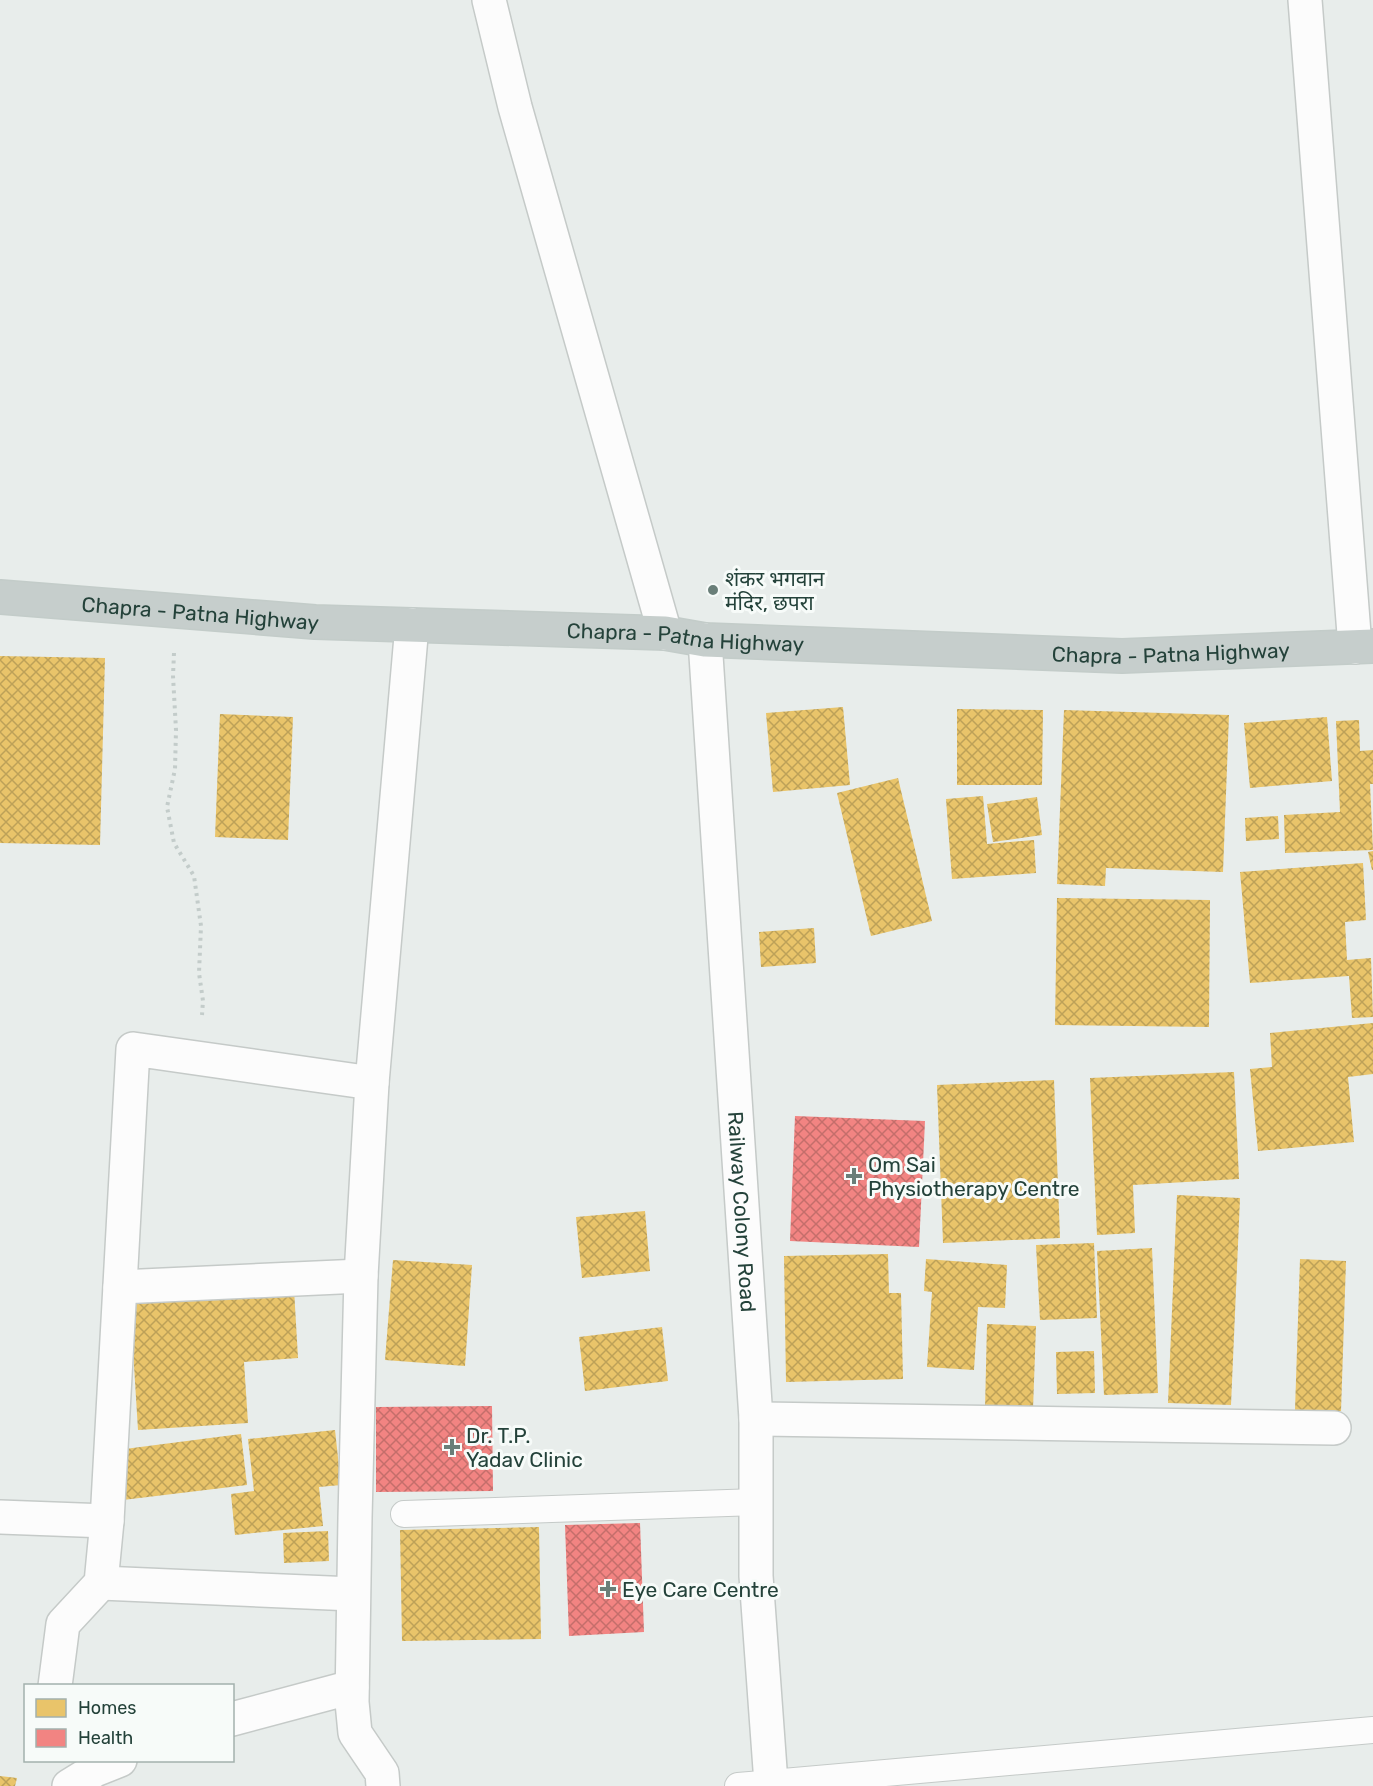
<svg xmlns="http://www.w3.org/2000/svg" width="1373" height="1786" viewBox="0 0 1373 1786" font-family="Rubik,'Noto Sans Devanagari',sans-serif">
<defs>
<pattern id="homes-cross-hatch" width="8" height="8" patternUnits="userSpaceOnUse" patternTransform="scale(1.5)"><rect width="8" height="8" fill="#e9c46a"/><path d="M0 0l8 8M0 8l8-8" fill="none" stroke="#bda158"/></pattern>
<pattern id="health-cross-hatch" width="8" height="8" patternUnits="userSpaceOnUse" patternTransform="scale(1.5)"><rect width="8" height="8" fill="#f28482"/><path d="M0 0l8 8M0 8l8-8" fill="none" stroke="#c46e6b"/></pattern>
</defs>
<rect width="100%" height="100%" fill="#e8edeb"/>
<g fill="url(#homes-cross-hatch)">
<path d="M 0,656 L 105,658 L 100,845 L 0,843 Z"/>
<path d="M 843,707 L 850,785 L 773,792 L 766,713 Z"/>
<path d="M 957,709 L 1043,710 L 1042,785 L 957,785 Z"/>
<path d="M 1064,710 L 1229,715 L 1223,872 L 1106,868 L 1105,886 L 1057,884 Z"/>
<path d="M 220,714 L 293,717 L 288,840 L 215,837 Z"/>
<path d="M 1327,717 L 1332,781 L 1250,788 L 1244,723 Z"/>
<path d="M 1359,720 L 1360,751 L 1373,750 L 1373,784 L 1370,784 L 1373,850 L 1285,853 L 1284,815 L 1340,812 L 1336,721 Z"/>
<path d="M 898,778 L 932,921 L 871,936 L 837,793 Z"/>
<path d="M 983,796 L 987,844 L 1034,840 L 1036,873 L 952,879 L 946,799 Z"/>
<path d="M 1037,797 L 1042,835 L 993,842 L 987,804 Z"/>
<path d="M 1278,816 L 1279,839 L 1246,841 L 1245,818 Z"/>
<path d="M 1373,851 L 1373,870 L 1372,870 L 1368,852 Z"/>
<path d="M 1363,863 L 1366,920 L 1345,922 L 1347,960 L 1371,958 L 1373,1017 L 1352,1018 L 1349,976 L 1250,983 L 1240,872 Z"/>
<path d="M 1057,898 L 1210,900 L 1209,1027 L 1055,1025 Z"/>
<path d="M 814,928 L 816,963 L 761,967 L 759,932 Z"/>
<path d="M 1373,1023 L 1373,1074 L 1348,1077 L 1354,1142 L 1258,1151 L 1250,1069 L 1272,1067 L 1270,1033 Z"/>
<path d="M 1234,1072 L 1239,1179 L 1133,1185 L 1135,1233 L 1097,1235 L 1090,1078 Z"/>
<path d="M 1054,1080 L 1060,1238 L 943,1243 L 937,1085 Z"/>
<path d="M 1177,1195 L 1240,1198 L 1231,1405 L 1168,1403 Z"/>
<path d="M 645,1211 L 650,1271 L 582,1278 L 576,1217 Z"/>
<path d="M 1094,1243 L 1097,1318 L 1040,1320 L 1036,1245 Z"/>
<path d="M 1152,1248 L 1158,1393 L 1104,1395 L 1097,1251 Z"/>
<path d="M 888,1254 L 889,1293 L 901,1293 L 903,1379 L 786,1382 L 784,1256 Z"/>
<path d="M 926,1259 L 1007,1265 L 1005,1308 L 978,1307 L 974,1370 L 927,1367 L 932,1292 L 924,1291 Z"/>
<path d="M 1300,1259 L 1346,1261 L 1341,1411 L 1295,1410 Z"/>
<path d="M 393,1260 L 472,1265 L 465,1366 L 385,1360 Z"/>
<path d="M 294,1289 L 298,1358 L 244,1362 L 248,1423 L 138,1430 L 130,1301 Z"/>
<path d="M 987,1324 L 1036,1326 L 1033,1409 L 985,1409 Z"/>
<path d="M 662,1327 L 668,1381 L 585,1391 L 579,1337 Z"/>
<path d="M 1094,1351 L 1095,1393 L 1057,1394 L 1056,1352 Z"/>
<path d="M 335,1430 L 341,1485 L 319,1487 L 323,1526 L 235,1535 L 231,1494 L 254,1491 L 248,1439 Z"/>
<path d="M 241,1434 L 247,1485 L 123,1500 L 117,1450 Z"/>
<path d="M 539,1527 L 541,1639 L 402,1641 L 400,1530 Z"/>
<path d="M 328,1531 L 329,1561 L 284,1563 L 283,1533 Z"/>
<path d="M 0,1776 L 17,1778 L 15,1786 L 0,1786 Z"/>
</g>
<g fill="url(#health-cross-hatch)">
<path d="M 795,1116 L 925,1121 L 919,1247 L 790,1241 Z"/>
<path d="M 492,1406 L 493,1491 L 376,1492 L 376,1407 Z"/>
<path d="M 640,1523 L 644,1632 L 569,1636 L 565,1525 Z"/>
</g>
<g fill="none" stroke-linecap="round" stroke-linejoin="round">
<defs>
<g id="service">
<path d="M 404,1514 L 757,1502"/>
<path d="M 738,1786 L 1373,1730"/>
</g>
<g id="minor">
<path d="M 1305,0 L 1355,647"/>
<path id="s1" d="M 705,640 L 756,1419 L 756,1576 L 771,1783"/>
<path d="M 120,1287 L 361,1276"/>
<path d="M 756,1419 L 1334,1428"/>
<path d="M 0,1517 L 107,1521"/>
<path d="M 101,1583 L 353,1594"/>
<path d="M 55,1686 L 63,1624 L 101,1583 L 107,1521 L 133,1049 L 372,1083"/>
<path d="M 232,1719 L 352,1687"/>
<path d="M 69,1786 L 95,1770 L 120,1760"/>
<path d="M 383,1786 L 382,1773 L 355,1733 L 352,1702 L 355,1518 L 361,1276 L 372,1083 L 412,625"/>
</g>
<path id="tertiary" d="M 489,0 L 515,107 L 665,633"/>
<g id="trunk">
<path id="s2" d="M 0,597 L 315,622 L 665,633 L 705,640 L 1122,656 L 1373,646"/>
</g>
</defs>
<use href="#service" stroke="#c5cac8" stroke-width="28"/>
<use href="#minor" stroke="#c5cac8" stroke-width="36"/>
<use href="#tertiary" stroke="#c5cac8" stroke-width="36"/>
<use href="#trunk" stroke="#c3ccc9" stroke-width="36"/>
<path stroke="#c3ccca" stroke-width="4" stroke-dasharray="3 4.5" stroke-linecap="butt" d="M 174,653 L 173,676 L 176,730 L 175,769 L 167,807 L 174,843 L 194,876 L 201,926 L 199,973 L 203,1001 L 202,1015"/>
<use href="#service" stroke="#fcfcfc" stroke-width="26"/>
<use href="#minor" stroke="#fcfcfc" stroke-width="33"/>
<use href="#tertiary" stroke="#fcfcfc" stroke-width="33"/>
<use href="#trunk" stroke="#c6cecc" stroke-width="33"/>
</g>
<g fill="#697e78" stroke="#f7fbf9" stroke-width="2">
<circle cx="713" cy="590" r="6"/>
<path d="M851 1167h6v6h6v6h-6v6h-6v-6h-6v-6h6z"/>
<path d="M449 1438h6v6h6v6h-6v6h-6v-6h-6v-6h6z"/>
<path d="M605 1580h6v6h6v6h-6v6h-6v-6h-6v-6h6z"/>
</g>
<g text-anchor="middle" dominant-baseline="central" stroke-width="6" stroke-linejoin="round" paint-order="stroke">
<g font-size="21" fill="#24423a" stroke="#f7fbf9" text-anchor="start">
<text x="725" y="578">शंकर भगवान<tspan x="725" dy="24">मंदिर, छपरा</tspan></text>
<text x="868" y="1164">Om Sai<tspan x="868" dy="24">Physiotherapy Centre</tspan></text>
<text x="466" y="1435">Dr. T.P.<tspan x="466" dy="24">Yadav Clinic</tspan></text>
<text x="622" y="1589">Eye Care Centre</text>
</g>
<g font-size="21" fill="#24423a" stroke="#f7fbf9">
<text stroke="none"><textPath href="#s2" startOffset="201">Chapra - Patna Highway</textPath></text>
<text stroke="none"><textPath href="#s2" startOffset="687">Chapra - Patna Highway</textPath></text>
<text stroke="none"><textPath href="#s2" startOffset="1173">Chapra - Patna Highway</textPath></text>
<text stroke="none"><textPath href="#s1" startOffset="573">Railway Colony Road</textPath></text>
</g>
</g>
<rect x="24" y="1684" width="210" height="78" fill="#f7fbf9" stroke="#a3b1ad" stroke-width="1.5"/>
<rect x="36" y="1699" width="30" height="18" fill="#e9c46a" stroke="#a3b1ad" stroke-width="1.5"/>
<text x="78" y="1714" font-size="18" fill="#24423a">Homes</text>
<rect x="36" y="1729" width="30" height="18" fill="#f28482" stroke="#a3b1ad" stroke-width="1.5"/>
<text x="78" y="1744" font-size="18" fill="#24423a">Health</text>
</svg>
